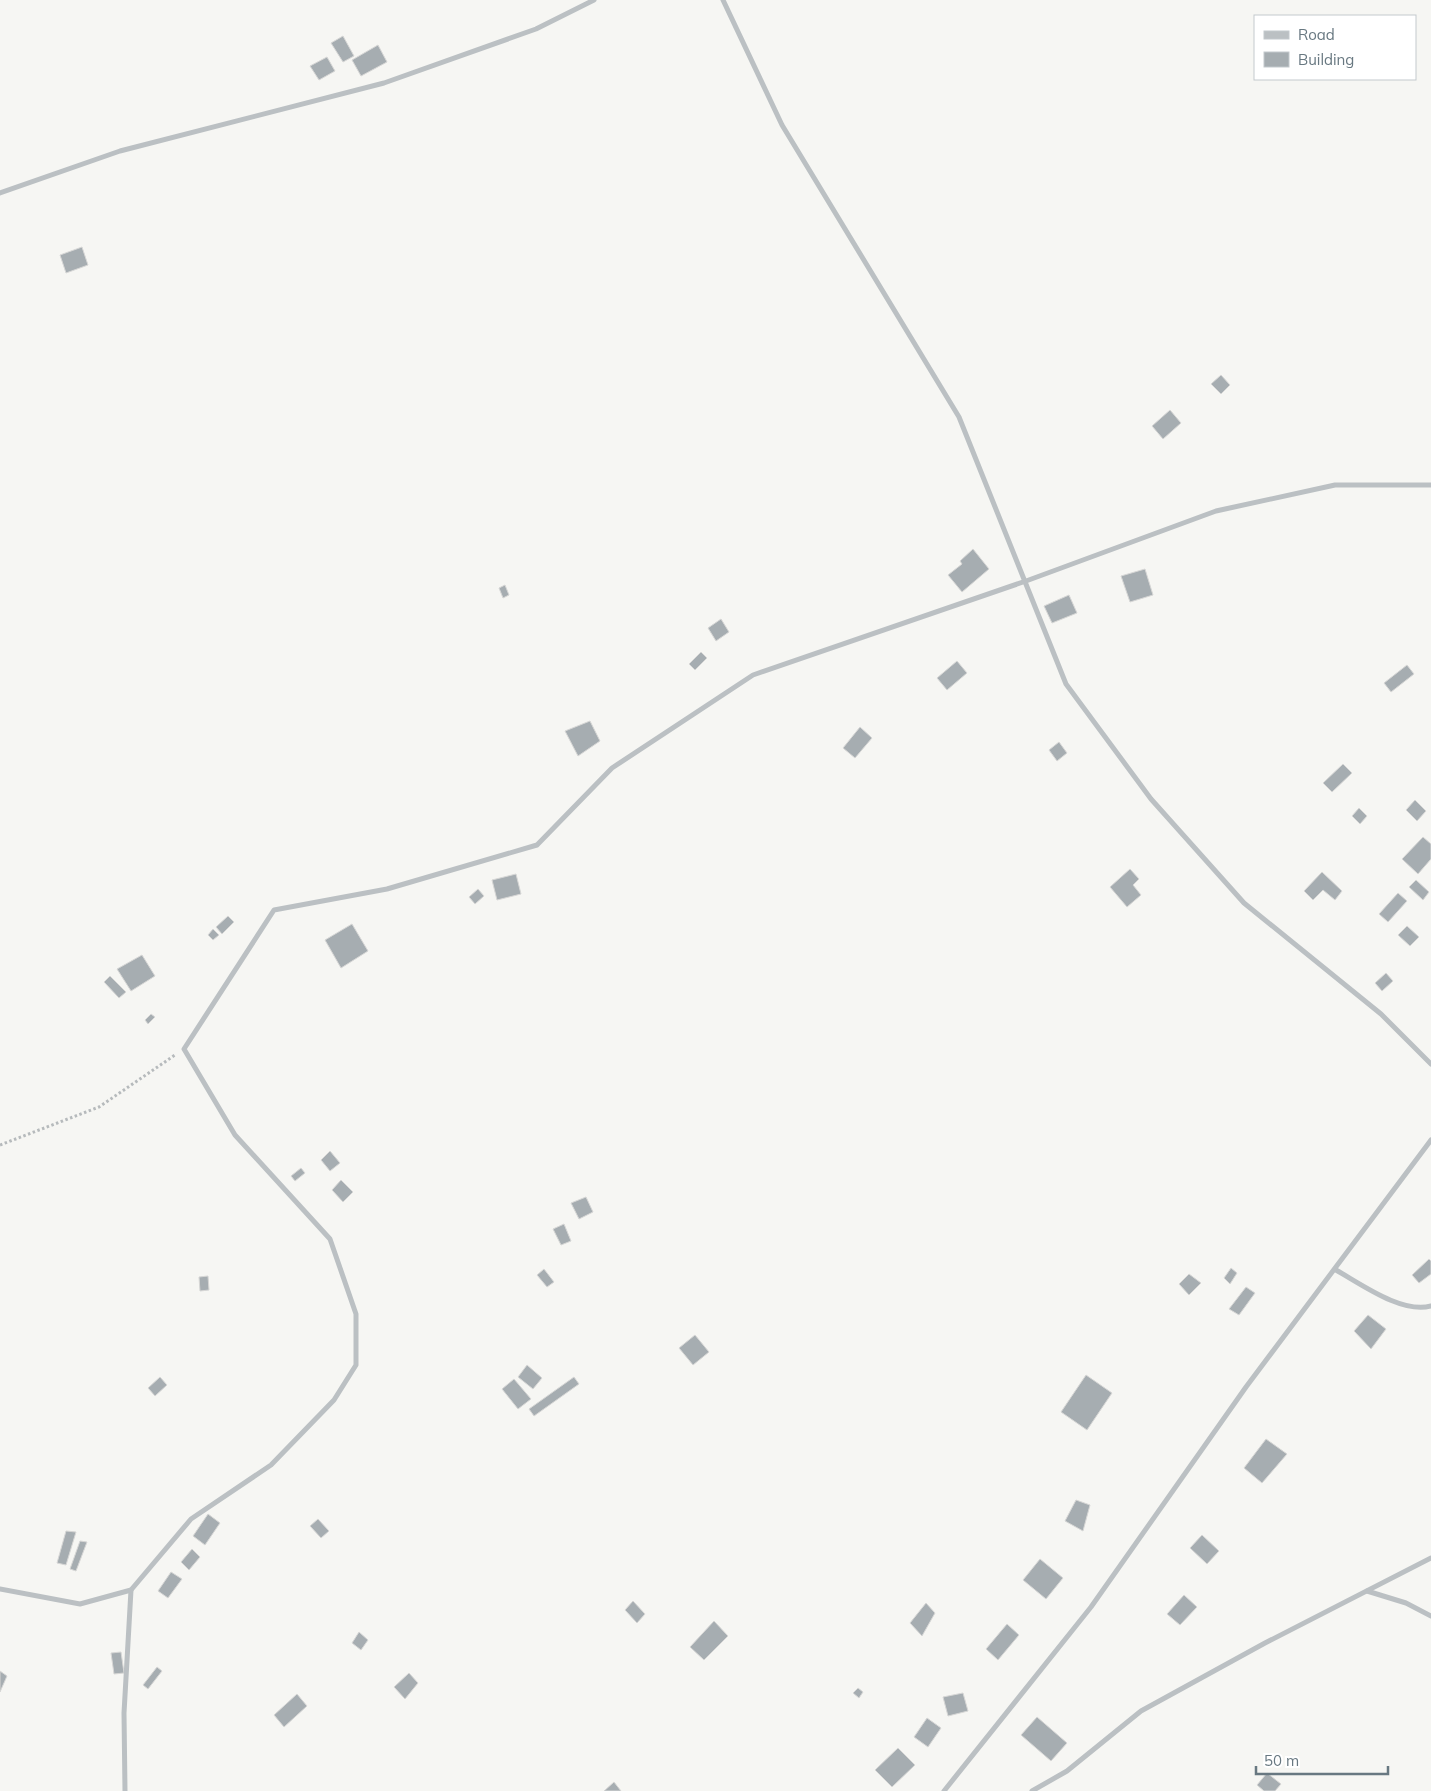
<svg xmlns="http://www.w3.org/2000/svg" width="1431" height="1791" viewBox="0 0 1431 1791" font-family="Mulish,sans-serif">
<rect width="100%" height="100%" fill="#f6f6f3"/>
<g fill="#a6adb1" stroke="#d7d7d6">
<path d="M 343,36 L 354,56 L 343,62 L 331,43 Z"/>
<path d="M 378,45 L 387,62 L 361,76 L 352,60 Z"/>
<path d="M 327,57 L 335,71 L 319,80 L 310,66 Z"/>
<path d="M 82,247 L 88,265 L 66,273 L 60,255 Z"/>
<path d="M 1221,375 L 1230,385 L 1221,394 L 1211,384 Z"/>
<path d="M 1170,410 L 1181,423 L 1163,439 L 1152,426 Z"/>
<path d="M 973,549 L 989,569 L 962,592 L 948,575 L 962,564 L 960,561 Z"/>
<path d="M 1145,569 L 1153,595 L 1130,602 L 1121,576 Z"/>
<path d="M 505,585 L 509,595 L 503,598 L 499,588 Z"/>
<path d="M 1069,595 L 1077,613 L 1052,623 L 1044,606 Z"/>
<path d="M 721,619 L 729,632 L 716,641 L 708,628 Z"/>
<path d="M 701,652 L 707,658 L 695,670 L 689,664 Z"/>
<path d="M 957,661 L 967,673 L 947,690 L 937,678 Z"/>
<path d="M 1407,665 L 1414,674 L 1391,692 L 1384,683 Z"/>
<path d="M 590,721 L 600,741 L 578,756 L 565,731 Z"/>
<path d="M 860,727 L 872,738 L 855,758 L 843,748 Z"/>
<path d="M 1059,742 L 1067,753 L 1057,761 L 1049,750 Z"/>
<path d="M 1343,764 L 1352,773 L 1332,792 L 1323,783 Z"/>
<path d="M 1415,800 L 1426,811 L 1417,821 L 1406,810 Z"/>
<path d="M 1359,808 L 1367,816 L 1360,824 L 1352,816 Z"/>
<path d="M 1423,837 L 1431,844 L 1431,859 L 1418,874 L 1402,859 Z"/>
<path d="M 1130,869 L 1139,879 L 1133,885 L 1141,895 L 1127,907 L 1110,887 Z"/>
<path d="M 1322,872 L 1342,891 L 1335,900 L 1323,890 L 1313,900 L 1304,891 Z"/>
<path d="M 516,874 L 521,894 L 497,900 L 492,880 Z"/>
<path d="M 1416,880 L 1429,892 L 1423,900 L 1409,887 Z"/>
<path d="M 478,889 L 484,896 L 475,904 L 469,897 Z"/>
<path d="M 1398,893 L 1407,901 L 1388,922 L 1379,914 Z"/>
<path d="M 228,916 L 234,922 L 222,934 L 216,927 Z"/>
<path d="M 352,924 L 368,951 L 341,968 L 325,940 Z"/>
<path d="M 1407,926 L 1419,937 L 1410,946 L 1398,935 Z"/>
<path d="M 213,929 L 219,935 L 213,940 L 208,935 Z"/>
<path d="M 142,955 L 155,976 L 131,991 L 117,969 Z"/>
<path d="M 1386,973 L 1393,981 L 1382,991 L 1375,983 Z"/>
<path d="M 110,976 L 126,992 L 119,998 L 104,982 Z"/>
<path d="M 151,1014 L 155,1017 L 148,1024 L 145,1020 Z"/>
<path d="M 330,1151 L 340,1163 L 330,1171 L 321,1160 Z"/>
<path d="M 301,1168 L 305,1173 L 295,1181 L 291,1176 Z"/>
<path d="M 341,1180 L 353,1192 L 343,1202 L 332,1190 Z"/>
<path d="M 586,1197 L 593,1212 L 579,1219 L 571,1203 Z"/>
<path d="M 564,1224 L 571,1241 L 561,1245 L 553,1229 Z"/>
<path d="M 1429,1259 L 1431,1261 L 1431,1274 L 1419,1283 L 1412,1275 Z"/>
<path d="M 1231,1268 L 1237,1273 L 1230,1284 L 1224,1278 Z"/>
<path d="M 544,1269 L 554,1282 L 547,1287 L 537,1275 Z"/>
<path d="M 1189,1274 L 1201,1283 L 1189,1295 L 1179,1284 Z"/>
<path d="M 208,1276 L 209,1290 L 200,1291 L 199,1277 Z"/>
<path d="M 1246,1287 L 1255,1293 L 1239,1315 L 1229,1309 Z"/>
<path d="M 1368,1315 L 1386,1329 L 1371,1349 L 1354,1331 Z"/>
<path d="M 695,1335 L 709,1352 L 693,1365 L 679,1348 Z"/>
<path d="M 527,1365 L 542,1378 L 533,1389 L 518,1377 Z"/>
<path d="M 1086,1375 L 1112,1393 L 1087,1430 L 1061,1412 Z"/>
<path d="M 160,1377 L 167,1385 L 155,1396 L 148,1388 Z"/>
<path d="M 574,1377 L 579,1384 L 534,1416 L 529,1409 Z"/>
<path d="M 514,1379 L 531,1399 L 518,1409 L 502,1389 Z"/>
<path d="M 1266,1439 L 1287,1454 L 1262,1483 L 1244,1468 Z"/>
<path d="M 1076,1500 L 1090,1505 L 1083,1531 L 1065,1521 Z"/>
<path d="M 208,1514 L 220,1523 L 205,1545 L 193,1536 Z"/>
<path d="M 318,1519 L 329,1531 L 321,1538 L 310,1526 Z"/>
<path d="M 66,1531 L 76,1532 L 66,1565 L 57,1563 Z"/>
<path d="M 1202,1535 L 1219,1551 L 1207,1564 L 1190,1548 Z"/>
<path d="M 80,1541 L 87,1542 L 76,1571 L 70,1569 Z"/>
<path d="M 192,1549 L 200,1557 L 189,1570 L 181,1562 Z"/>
<path d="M 1040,1559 L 1063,1578 L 1046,1599 L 1023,1580 Z"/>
<path d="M 171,1572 L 182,1579 L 168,1598 L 158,1591 Z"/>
<path d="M 1184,1595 L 1197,1607 L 1180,1625 L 1167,1614 Z"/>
<path d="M 633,1601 L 645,1614 L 637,1623 L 625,1610 Z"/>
<path d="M 926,1603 L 935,1613 L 922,1636 L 910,1623 Z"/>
<path d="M 714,1621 L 728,1636 L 704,1660 L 690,1647 Z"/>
<path d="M 1007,1624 L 1019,1635 L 998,1660 L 986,1649 Z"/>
<path d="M 359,1632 L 368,1640 L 361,1650 L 352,1643 Z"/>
<path d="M 121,1652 L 124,1673 L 114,1674 L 111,1653 Z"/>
<path d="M 157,1667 L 162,1671 L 148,1689 L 143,1685 Z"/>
<path d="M 0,1671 L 7,1676 L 0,1692 Z"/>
<path d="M 409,1673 L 418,1683 L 405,1699 L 394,1687 Z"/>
<path d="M 858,1688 L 863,1692 L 859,1698 L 853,1693 Z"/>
<path d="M 963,1693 L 968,1711 L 948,1716 L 943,1697 Z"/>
<path d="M 297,1694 L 307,1706 L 284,1727 L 274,1715 Z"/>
<path d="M 1037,1717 L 1067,1743 L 1051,1761 L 1021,1735 Z"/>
<path d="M 927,1718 L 941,1728 L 928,1747 L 914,1737 Z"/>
<path d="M 898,1748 L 915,1765 L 892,1787 L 875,1770 Z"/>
<path d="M 1267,1773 L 1281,1784 L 1275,1791 L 1264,1791 L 1257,1785 Z"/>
<path d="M 614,1782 L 621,1791 L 604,1791 Z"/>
</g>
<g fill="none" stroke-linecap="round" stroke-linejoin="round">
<path stroke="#b6babc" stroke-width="3" stroke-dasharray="2.5 2.5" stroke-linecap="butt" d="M 0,1145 L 99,1107 L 175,1055"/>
<g stroke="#bbc0c3" stroke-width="5">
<path d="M 723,0 L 782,125 L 959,417 L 1066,684 L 1151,799 L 1244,903 L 1381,1014 L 1431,1064"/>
<path d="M 0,193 L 120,151 L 384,83 L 536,29 L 594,0"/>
<path d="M 1336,1270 C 1361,1284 1402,1314 1431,1306"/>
<path d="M 0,1589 L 80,1604 L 131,1590 L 191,1519 L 271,1465 L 334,1400 L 356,1365 L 356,1314 L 330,1239 L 235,1135 L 184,1049 L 274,910 L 387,889 L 537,845 L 612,768 L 753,675 L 1026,581 L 1216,511 L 1335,485 L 1431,485"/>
<path d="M 1367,1591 L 1406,1603 L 1431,1616"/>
<path d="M 125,1791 L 124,1713 L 131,1590"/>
<path d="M 944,1791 L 1091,1607 L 1246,1387 L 1431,1140"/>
<path d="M 1032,1791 L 1067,1771 L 1141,1711 L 1265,1643 L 1431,1558"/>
</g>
</g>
<rect x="1254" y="15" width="162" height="65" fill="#ffffff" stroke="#c3c9cd"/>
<rect x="1264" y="31" width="25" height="8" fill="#bbc0c3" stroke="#c3c9cd"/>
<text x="1298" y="40" font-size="15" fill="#687881">Road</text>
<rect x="1264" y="52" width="25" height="15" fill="#a6adb1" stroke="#c3c9cd"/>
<text x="1298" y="65" font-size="15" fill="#687881">Building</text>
<path d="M1256 1766v8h132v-8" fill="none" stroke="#687881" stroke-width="2.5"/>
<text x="1264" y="1766" font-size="15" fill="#687881" stroke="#ffffff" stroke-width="4" paint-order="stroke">50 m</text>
</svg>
